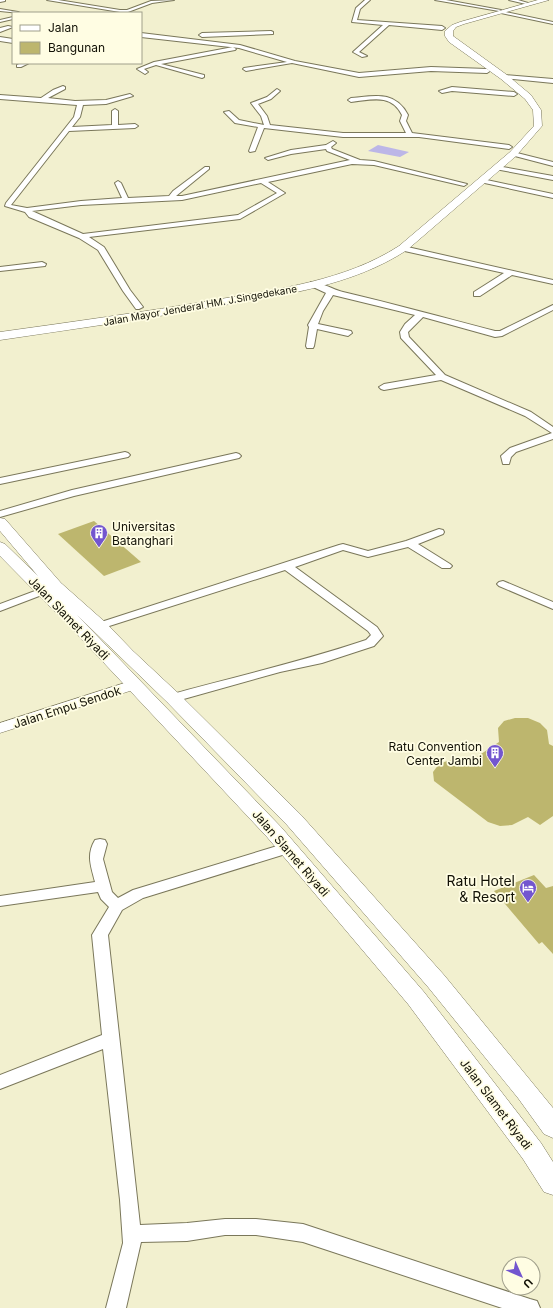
<svg xmlns="http://www.w3.org/2000/svg" width="553" height="1308" viewBox="0 0 553 1308" font-family="Inter,sans-serif">
<rect width="100%" height="100%" fill="#f2f0cf"/>
<path fill="#bcb6e7" d="M 378,145 L 409,152 L 400,157 L 368,151 Z"/>
<g fill="#bdb66e">
<path d="M 94,521 L 141,562 L 104,576 L 58,534 Z"/>
<path d="M 515,718 L 528,718 L 540,723 L 547,730 L 549,744 L 553,746 L 553,816 L 540,825 L 528,817 L 512,825 L 500,826 L 488,822 L 434,781 L 433,772 L 439,764 L 450,760 L 469,762 L 499,742 L 498,728 L 504,721 Z"/>
<path d="M 534,875 L 546,888 L 553,886 L 553,954 L 542,942 L 539,944 L 494,891 Z"/>
</g>
<g fill="none" stroke-linecap="round" stroke-linejoin="round">
<defs>
<g id="minor">
<path d="M 0,0 L 5,0 L 5,1 L 0,2 Z"/>
<path d="M 47,0 L 58,0 L 120,10 L 127,10 L 151,1 L 174,0 L 152,3 L 128,12 L 120,12 Z"/>
<path d="M 365,0 L 370,0 L 360,9 L 357,20 L 442,26 L 445,28 L 442,30 L 389,25 L 359,52 L 367,56 L 362,57 L 353,52 L 383,25 L 352,22 L 356,8 Z"/>
<path d="M 435,0 L 446,0 L 501,10 L 499,11 Z"/>
<path d="M 509,0 L 518,0 L 528,3 L 526,4 Z"/>
<path d="M 0,9 L 18,12 L 20,13 L 0,11 Z"/>
<path d="M 501,11 L 553,22 L 553,24 L 501,13 Z"/>
<path d="M 13,17 L 13,19 L 0,22 L 0,20 Z"/>
<path d="M 8,26 L 13,27 L 0,32 L 0,28 Z"/>
<path d="M 271,31 L 273,32 L 273,34 L 202,37 L 199,35 L 202,33 Z"/>
<path d="M 141,33 L 240,45 L 295,61 L 359,73 L 431,67 L 487,69 L 490,71 L 487,73 L 431,71 L 359,77 L 292,63 L 246,71 L 243,69 L 244,68 L 287,62 L 239,48 L 141,37 Z"/>
<path d="M 0,37 L 13,39 L 13,43 L 0,41 Z"/>
<path d="M 233,47 L 236,49 L 235,50 L 161,64 L 204,75 L 204,77 L 202,78 L 156,65 L 144,69 L 148,72 L 145,74 L 137,69 L 154,62 Z"/>
<path d="M 21,63 L 29,63 L 21,67 L 17,67 L 17,65 Z"/>
<path d="M 504,75 L 553,79 L 553,83 L 502,78 L 502,76 Z"/>
<path d="M 63,86 L 65,87 L 65,89 L 48,98 L 75,101 L 106,100 L 130,94 L 133,96 L 106,104 L 83,105 L 80,117 L 72,127 L 112,125 L 112,111 L 115,109 L 118,111 L 118,125 L 135,124 L 138,126 L 135,128 L 69,131 L 11,205 L 27,208 L 81,201 L 122,198 L 115,183 L 118,181 L 121,183 L 128,198 L 169,196 L 173,191 L 205,167 L 209,167 L 209,169 L 176,196 L 182,196 L 350,160 L 327,151 L 326,149 L 291,154 L 268,160 L 265,158 L 291,150 L 326,145 L 333,141 L 336,143 L 331,147 L 332,149 L 360,160 L 374,161 L 467,184 L 464,186 L 374,165 L 352,164 L 268,182 L 285,193 L 240,219 L 89,237 L 104,247 L 130,290 L 143,307 L 139,309 L 136,309 L 123,291 L 98,250 L 79,238 L 29,217 L 25,212 L 5,206 L 6,203 L 74,117 L 77,105 L 0,99 L 0,95 L 41,98 L 53,90 ZM 261,183 L 277,193 L 238,215 L 83,234 L 32,211 L 81,205 L 182,200 Z"/>
<path d="M 452,87 L 514,92 L 517,94 L 514,96 L 452,91 L 442,93 L 439,91 Z"/>
<path d="M 277,89 L 280,91 L 271,99 L 258,104 L 267,116 L 270,125 L 343,133 L 406,133 L 400,121 L 402,115 C 391,93 371,100 351,102 L 348,100 L 351,98 C 374,96 395,90 408,115 L 406,121 L 412,133 L 509,145 L 512,147 L 509,149 L 419,137 L 343,137 L 264,128 L 255,151 L 250,152 L 249,151 L 258,127 L 235,123 L 224,112 L 229,111 L 239,120 L 264,125 L 261,116 L 251,103 L 267,97 Z"/>
<path d="M 513,152 L 553,162 L 553,166 L 511,155 L 511,153 Z"/>
<path d="M 497,166 L 553,176 L 553,180 L 495,169 L 494,168 Z"/>
<path d="M 482,179 L 553,194 L 553,198 L 480,182 L 479,181 Z"/>
<path d="M 400,246 L 403,246 L 553,280 L 553,284 L 512,275 L 480,296 L 474,296 L 474,292 L 504,273 L 400,250 Z"/>
<path d="M 42,262 L 46,264 L 45,266 L 0,271 L 0,267 Z"/>
<path d="M 311,282 C 319,281 334,290 343,292 C 394,304 445,318 495,331 L 500,331 L 553,305 L 553,310 L 502,336 L 495,337 L 423,317 L 408,332 L 409,337 L 445,375 L 531,412 L 553,427 L 553,439 L 516,452 L 511,457 L 509,464 L 503,464 L 501,456 L 510,448 L 552,433 L 525,416 L 441,380 L 384,390 L 381,389 L 379,387 L 384,384 L 436,375 L 401,338 L 400,332 L 405,324 L 415,315 L 333,295 L 323,311 L 318,324 L 351,331 L 352,333 L 348,336 L 317,329 L 314,346 L 313,348 L 307,348 L 306,346 L 309,327 L 308,325 L 326,293 L 311,286 Z"/>
<path d="M 125,452 L 128,453 L 130,455 L 128,457 L 0,484 L 0,478 Z"/>
<path d="M 236,453 L 239,454 L 241,456 L 239,458 L 74,496 L 0,517 L 0,511 L 72,490 Z"/>
<path d="M 439,529 L 443,530 L 444,532 L 443,534 L 418,544 L 450,564 L 452,566 L 450,568 L 442,568 L 408,547 L 368,557 L 343,550 L 295,567 L 377,627 L 383,636 L 374,646 L 322,663 L 280,672 L 173,702 L 169,701 L 167,698 L 169,695 C 234,677 301,662 366,640 L 371,635 L 368,631 L 285,570 L 103,628 L 95,628 L 93,626 L 95,624 L 339,545 L 343,544 L 368,551 L 406,541 Z"/>
<path d="M 503,581 L 553,602 L 553,609 L 499,586 L 497,584 L 499,582 Z"/>
<path d="M 43,588 L 47,589 L 49,591 L 47,593 L 0,611 L 0,604 Z"/>
<path d="M 100,839 L 105,840 L 107,844 L 103,859 L 112,892 L 118,898 L 133,890 L 287,843 L 292,844 L 294,848 L 292,852 L 143,898 L 122,910 L 108,935 L 140,1225 L 187,1223 L 225,1219 L 256,1219 L 303,1224 L 530,1299 L 537,1301 L 540,1308 L 502,1308 L 303,1242 L 256,1235 L 225,1235 L 187,1241 L 141,1242 L 126,1308 L 106,1308 L 123,1243 L 120,1200 L 103,1049 L 0,1089 L 0,1075 L 102,1035 L 92,935 L 109,907 L 101,899 L 98,892 L 0,906 L 0,896 L 95,882 C 91,866 86,855 95,840 Z"/>
</g>
<path id="tertiary" d="M 134,680 L 139,682 L 142,685 L 139,688 L 0,733 L 0,723 Z"/>
<g id="secondary">
<path d="M 538,0 L 549,0 L 464,24 L 456,27 L 453,31 L 453,36 L 507,75 L 531,95 L 541,110 L 542,126 L 516,156 L 407,250 C 352,286 283,295 219,306 C 146,319 73,329 0,340 L 0,332 C 72,322 144,312 215,300 C 278,289 345,281 399,246 L 510,152 L 534,126 L 533,110 L 525,99 L 501,79 L 449,42 L 445,36 L 445,31 L 452,25 L 460,22 Z"/>
<path d="M 0,518 L 5,519 L 61,583 L 105,622 L 133,651 L 179,694 L 301,815 L 444,975 L 553,1108 L 553,1138 L 544,1134 L 518,1098 L 428,987 L 287,825 L 167,702 L 77,615 L 281,827 L 424,992 L 541,1143 L 553,1162 L 553,1195 L 544,1192 L 523,1159 L 408,1004 L 267,837 L 75,632 L 0,556 L 0,542 L 5,544 L 38,576 L 0,531 Z"/>
</g>
</defs>
<use href="#minor" stroke="#7a775a" stroke-width="2"/>
<use href="#tertiary" stroke="#7a775a" stroke-width="1"/>
<use href="#secondary" stroke="#7a775a" stroke-width="1"/>
<use href="#minor" fill="#fff" fill-rule="evenodd"/>
<use href="#tertiary" fill="#fff" fill-rule="evenodd"/>
<use href="#secondary" fill="#fff" fill-rule="evenodd"/>
</g>
<defs>
<symbol id="building-pin" viewBox="-11 -11 22 30"><path d="M0 17L-7.5 6A9.5 9.5 0 1 1 7.5 6Z" fill="#7356cf" stroke="#fffde3"/><path d="M-4-6H4V6H1V3H-1V6H-4ZM-2.5-4.3h1.7v1.8h-1.7ZM.8-4.3h1.7v1.8H.8ZM-2.5-1h1.7V.8h-1.7ZM.8-1h1.7V.8H.8Z" fill="#fff"/></symbol>
<symbol id="hotel-pin" viewBox="-11 -11 22 30"><path d="M0 17L-7.5 6A9.5 9.5 0 1 1 7.5 6Z" fill="#7356cf" stroke="#fffde3"/><path d="M-6-4.5h1.5V1H6V5H4.5V3h-9V5H-6ZM-4 0a1.8 1.8 0 1 1 3.6 0ZM.5 0V-2.5h3Q6-2.5 6 0Z" fill="#fff"/></symbol>
</defs>
<g fill-rule="evenodd">
<use href="#building-pin" x="89" y="523" width="20" height="27"/>
<use href="#building-pin" x="485" y="743" width="20" height="27"/>
<use href="#hotel-pin" x="518" y="878" width="20" height="27"/>
</g>
<g text-anchor="middle" dominant-baseline="central" stroke-width="3.5" stroke-linejoin="round" paint-order="stroke">
<g font-size="10" fill="#121106" stroke="#fffde3">
<text transform="translate(200 305) rotate(-10)">Jalan Mayor Jenderal HM. J.Singedekane</text>
</g>
<g font-size="12" fill="#121106" stroke="#fffde3" text-anchor="start">
<text x="112" y="526">Universitas<tspan x="112" dy="14">Batanghari</tspan></text>
<text x="482" y="746" text-anchor="end">Ratu Convention<tspan x="482" dy="14">Center Jambi</tspan></text>
</g>
<g font-size="12" fill="#121106" stroke="#fffde3">
<text transform="translate(69 618) rotate(46)">Jalan Slamet Riyadi</text>
<text transform="translate(67 707) rotate(-18)">Jalan Empu Sendok</text>
<text transform="translate(291 853) rotate(49)">Jalan Slamet Riyadi</text>
<text transform="translate(496 1104) rotate(53)">Jalan Slamet Riyadi</text>
</g>
<g font-size="14" fill="#121106" stroke="#fffde3" text-anchor="end">
<text x="515" y="880">Ratu Hotel<tspan x="515" dy="16">&amp; Resort</tspan></text>
</g>
</g>
<rect x="12" y="12" width="130" height="52" fill="#fffde3" stroke="#a09f8b"/>
<rect x="20" y="25" width="20" height="6" fill="#ffffff" stroke="#a09f8b"/>
<text x="48" y="32" font-size="12" fill="#121106">Jalan</text>
<rect x="20" y="42" width="20" height="12" fill="#bdb66e" stroke="#a09f8b"/>
<text x="48" y="52" font-size="12" fill="#121106">Bangunan</text>
<g transform="translate(521 1276) rotate(135)"><circle r="19" fill="#fffde3" stroke="#a09f8b"/>
<path d="M0-3L7 15L0 10L-7 15Z" fill="#7356cf"/>
<text y="-6" font-size="11" font-weight="bold" text-anchor="middle" fill="#121106">U</text>
</g>
</svg>
